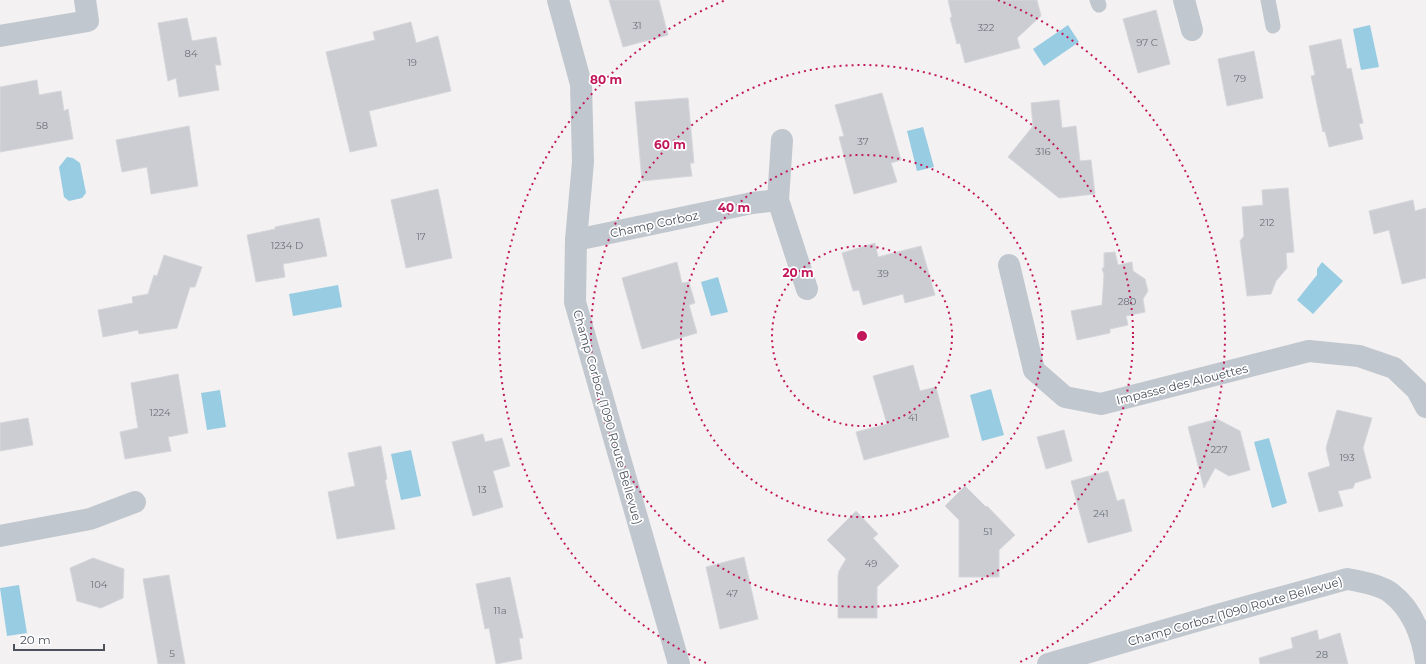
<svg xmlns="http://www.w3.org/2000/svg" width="1426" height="664" viewBox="0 0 1426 664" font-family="Montserrat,sans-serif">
<rect width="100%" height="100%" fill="#f3f1f1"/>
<g fill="#97cce3">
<path d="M 1068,25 L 1079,42 L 1044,66 L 1033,49 Z"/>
<path d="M 1370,25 L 1379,67 L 1361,70 L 1353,29 Z"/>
<path d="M 923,127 L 934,167 L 917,171 L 907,131 Z"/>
<path d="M 67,157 L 73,158 L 80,163 L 86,193 L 82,198 L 69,201 L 64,197 L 59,167 Z"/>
<path d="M 1322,262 L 1343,281 L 1313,314 L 1297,300 L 1317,275 L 1317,269 Z"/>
<path d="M 718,277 L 728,312 L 711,316 L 701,282 Z"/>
<path d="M 338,285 L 342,307 L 293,316 L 289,294 Z"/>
<path d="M 991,389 L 1004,435 L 982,441 L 970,395 Z"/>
<path d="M 220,390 L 226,427 L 207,430 L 201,393 Z"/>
<path d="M 1269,438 L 1287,503 L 1272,508 L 1254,442 Z"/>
<path d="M 411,450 L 421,496 L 401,500 L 391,454 Z"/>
<path d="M 19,585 L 27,633 L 7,636 L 0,588 Z"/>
</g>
<g fill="#cbcdd3" stroke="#d6d7db">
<path d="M 609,0 L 659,0 L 668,35 L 623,47 Z"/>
<path d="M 948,0 L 1037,0 L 1041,16 L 1017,38 L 1020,48 L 965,63 L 960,43 L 957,44 L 950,18 L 952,17 Z"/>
<path d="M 1156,10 L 1170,64 L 1138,73 L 1123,19 Z"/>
<path d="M 187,18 L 192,41 L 216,37 L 221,65 L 215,65 L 219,90 L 179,97 L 176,78 L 168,81 L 158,23 Z"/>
<path d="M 411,22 L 416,43 L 438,36 L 451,91 L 369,111 L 377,146 L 350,152 L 326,52 L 375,40 L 373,32 Z"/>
<path d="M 1341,39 L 1347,69 L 1351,68 L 1363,123 L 1359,124 L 1363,139 L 1329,147 L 1325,131 L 1323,132 L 1311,76 L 1315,75 L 1309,46 Z"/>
<path d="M 1254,51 L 1263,98 L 1227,106 L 1218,59 Z"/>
<path d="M 37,80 L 39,95 L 61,91 L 64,111 L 68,109 L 73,139 L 0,152 L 0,87 Z"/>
<path d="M 882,93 L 901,160 L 891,163 L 897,182 L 854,194 L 839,137 L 844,136 L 835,105 Z"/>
<path d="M 688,98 L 694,163 L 690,163 L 692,176 L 642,181 L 635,102 Z"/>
<path d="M 1059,100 L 1062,128 L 1076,126 L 1080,161 L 1091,160 L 1095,194 L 1059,198 L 1008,157 L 1033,126 L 1031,103 Z"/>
<path d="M 189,126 L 198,186 L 151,194 L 147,167 L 122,172 L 116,140 Z"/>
<path d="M 1288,188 L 1294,252 L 1286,253 L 1287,268 L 1276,281 L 1271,294 L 1247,296 L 1240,241 L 1244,236 L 1242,207 L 1263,205 L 1262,190 Z"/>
<path d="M 438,189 L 452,258 L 406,268 L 391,200 Z"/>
<path d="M 1413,200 L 1415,211 L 1426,208 L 1426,278 L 1402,284 L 1389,230 L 1374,234 L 1369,211 Z"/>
<path d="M 319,218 L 327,256 L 283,264 L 285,277 L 256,282 L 247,235 L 275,229 L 275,227 Z"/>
<path d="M 875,243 L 878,257 L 921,246 L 935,295 L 905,303 L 903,294 L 863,305 L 859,290 L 853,291 L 842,253 Z"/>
<path d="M 1115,252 L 1118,265 L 1132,262 L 1133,271 L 1145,279 L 1148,291 L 1143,299 L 1145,312 L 1126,316 L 1128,325 L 1110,329 L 1110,333 L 1077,340 L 1071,311 L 1102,305 L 1104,275 L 1102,268 L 1104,268 L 1104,253 Z"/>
<path d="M 164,255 L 202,267 L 195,287 L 190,287 L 177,328 L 139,334 L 138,330 L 103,337 L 98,310 L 133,303 L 132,297 L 148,294 L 154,275 L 157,276 Z"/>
<path d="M 677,262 L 682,283 L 689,282 L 695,303 L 689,305 L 697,333 L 642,349 L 622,278 Z"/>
<path d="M 913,365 L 920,391 L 936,387 L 949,437 L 864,460 L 856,432 L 887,424 L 873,376 Z"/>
<path d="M 178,374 L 188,433 L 168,437 L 171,451 L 125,459 L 120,432 L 138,428 L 131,383 Z"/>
<path d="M 1337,410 L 1372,418 L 1363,448 L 1371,478 L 1355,483 L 1353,488 L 1338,491 L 1343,506 L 1319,512 L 1308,473 L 1330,466 L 1326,448 Z"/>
<path d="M 28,418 L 33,445 L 0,451 L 0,423 Z"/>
<path d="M 1217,419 L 1240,431 L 1250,470 L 1229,476 L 1215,468 L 1204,488 L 1188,427 Z"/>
<path d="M 1064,430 L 1072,461 L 1046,469 L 1037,437 Z"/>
<path d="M 483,434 L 485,442 L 502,438 L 510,466 L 493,471 L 503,507 L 473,516 L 452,442 Z"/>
<path d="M 381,446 L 387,479 L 385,480 L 395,529 L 337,539 L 328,492 L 355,486 L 348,453 Z"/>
<path d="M 1108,471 L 1117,501 L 1124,499 L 1132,531 L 1088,543 L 1071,481 Z"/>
<path d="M 965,486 L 986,507 L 987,506 L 1015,535 L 999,550 L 999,577 L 959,577 L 959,520 L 945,506 Z"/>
<path d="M 856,511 L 878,534 L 873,538 L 899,566 L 877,587 L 877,618 L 838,618 L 838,576 L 839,571 L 846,559 L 827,540 Z"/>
<path d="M 744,557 L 758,619 L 720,629 L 706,567 Z"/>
<path d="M 93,558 L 124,569 L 123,598 L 101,608 L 77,601 L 70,568 Z"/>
<path d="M 169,575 L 185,664 L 158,664 L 143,579 Z"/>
<path d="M 510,577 L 523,638 L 519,638 L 522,659 L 496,664 L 489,628 L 485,629 L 476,584 Z"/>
<path d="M 1317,630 L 1319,640 L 1340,633 L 1348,664 L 1260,664 L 1259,658 L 1293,648 L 1291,638 Z"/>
</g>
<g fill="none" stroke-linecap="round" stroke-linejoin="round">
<g stroke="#c1c7ce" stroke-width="15">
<path d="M 1097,0 L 1099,5"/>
<path d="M 1268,0 L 1273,26"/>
</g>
<g stroke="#c1c7ce" stroke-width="22">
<path d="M 558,0 L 581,84 L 583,162 L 576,240 L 575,302 L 679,664"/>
<path d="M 1184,0 L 1192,30"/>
<path d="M 0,36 L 88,21 L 85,0"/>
<path d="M 782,140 L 778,200 L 807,289"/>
<path d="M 576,240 L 752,203 L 778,200"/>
<path d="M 1009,265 L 1034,370 L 1065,397 L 1101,404 L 1309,351 L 1359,356 L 1394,368 L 1417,390 L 1426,407"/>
<path d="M 0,536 L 90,519 L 135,502"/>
<path d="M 1048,664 L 1217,615 L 1347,579 C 1359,581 1381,585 1391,593 C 1413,610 1422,635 1426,662"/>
</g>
</g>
<g fill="none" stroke="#c2185b" stroke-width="2" stroke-dasharray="2 4">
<circle cx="862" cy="336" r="90"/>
<circle cx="862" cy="336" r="181"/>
<circle cx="862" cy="336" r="271"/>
<path d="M706 663A362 362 0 0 1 726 0M998 0A362 362 0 0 1 1018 663"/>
</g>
<g text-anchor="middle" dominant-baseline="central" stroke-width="3.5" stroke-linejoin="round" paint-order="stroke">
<g font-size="10" fill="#6b717a">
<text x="637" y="25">31</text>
<text x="986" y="27">322</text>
<text x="1147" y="42">97 C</text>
<text x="191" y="53">84</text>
<text x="412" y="62">19</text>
<text x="1240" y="78">79</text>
<text x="42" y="125">58</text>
<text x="863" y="141">37</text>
<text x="1043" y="151">316</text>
<text x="1267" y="222">212</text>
<text x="421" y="236">17</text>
<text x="287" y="245">1234 D</text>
<text x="883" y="273">39</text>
<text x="1127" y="301">280</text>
<text x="160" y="412">1224</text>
<text x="913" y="417">41</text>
<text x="1219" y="449">227</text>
<text x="1347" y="457">193</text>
<text x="482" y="489">13</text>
<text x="1101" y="513">241</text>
<text x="988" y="531">51</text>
<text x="871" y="563">49</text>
<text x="99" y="584">104</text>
<text x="732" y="593">47</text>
<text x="500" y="610">11a</text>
<text x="172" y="653">5</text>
<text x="1322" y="654">28</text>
</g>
<g font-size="12" fill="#4b525c" stroke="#fff">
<text transform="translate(654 224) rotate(-12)">Champ Corboz</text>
<text transform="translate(1182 384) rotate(-14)">Impasse des Alouettes</text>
<text transform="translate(608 417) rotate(74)">Champ Corboz (1090 Route Bellevue)</text>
<text transform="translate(1235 611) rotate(-16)">Champ Corboz (1090 Route Bellevue)</text>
</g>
</g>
<circle cx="862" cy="336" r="6" fill="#c2185b" stroke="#fff" stroke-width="2"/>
<g font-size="12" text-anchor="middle" font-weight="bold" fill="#c2185b" stroke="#fff" stroke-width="3.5" stroke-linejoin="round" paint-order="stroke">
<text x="606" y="84">80 m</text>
<text x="670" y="149">60 m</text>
<text x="734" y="212">40 m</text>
<text x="798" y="277">20 m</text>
</g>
<path d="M14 644v6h90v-6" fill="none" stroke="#4b525c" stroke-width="2"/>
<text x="20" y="644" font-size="12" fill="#4b525c" stroke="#ffffff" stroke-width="3" paint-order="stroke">20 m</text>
</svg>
